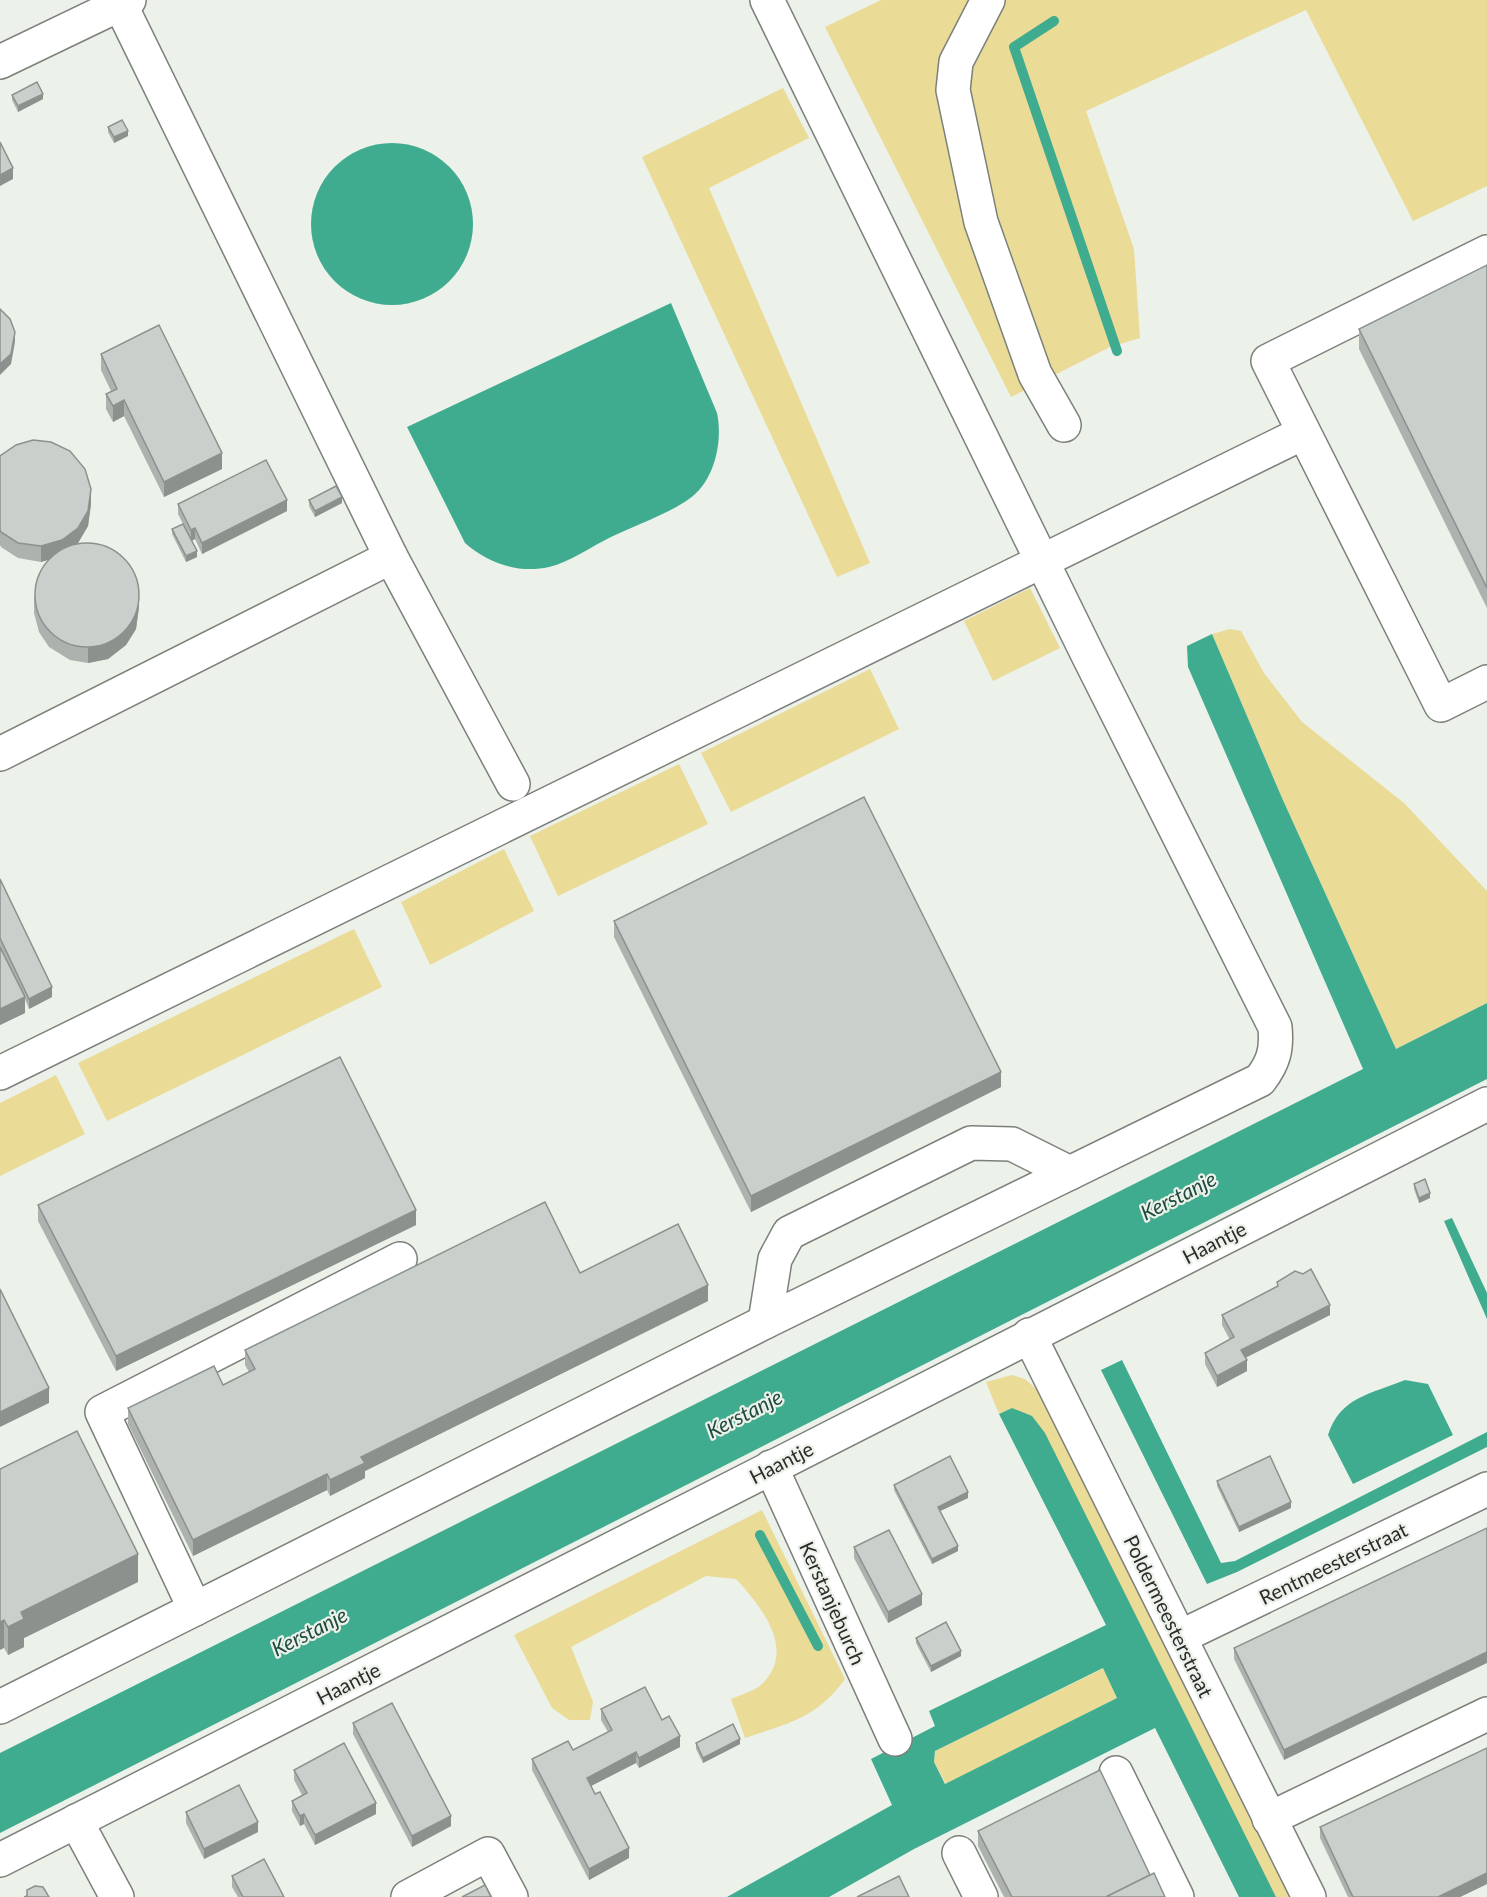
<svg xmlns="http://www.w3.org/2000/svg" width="1487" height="1897" viewBox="0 0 1487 1897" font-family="Lato,sans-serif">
<rect width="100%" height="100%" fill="#ecf1ea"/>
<g fill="#eadb96">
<path d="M 881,0 L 1487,0 L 1487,186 L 1413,221 L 1306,10 L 1086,111 L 1134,249 L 1140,338 L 1110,347 L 1011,397 L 825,27 Z"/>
<path d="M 783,88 L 809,138 L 709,188 L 870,563 L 837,577 L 642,157 Z"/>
<path d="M 1030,588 L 1060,648 L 993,681 L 964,621 Z"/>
<path d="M 1230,629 L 1241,631 L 1264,673 L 1302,722 L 1404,803 L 1487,891 L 1487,1003 L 1396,1049 L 1282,798 L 1212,634 Z"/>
<path d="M 870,669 L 899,729 L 731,812 L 701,753 Z"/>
<path d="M 679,764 L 708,824 L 558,896 L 530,836 Z"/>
<path d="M 504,849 L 534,911 L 430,965 L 401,902 Z"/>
<path d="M 354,929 L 382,987 L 107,1121 L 78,1063 Z"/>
<path d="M 56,1075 L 85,1134 L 0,1176 L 0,1103 Z"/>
<path d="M 1012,1375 L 1025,1379 L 1042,1394 L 1292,1897 L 1276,1897 L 1012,1408 L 999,1414 L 986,1382 Z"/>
<path d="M 762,1510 L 845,1679 C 817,1718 789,1723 745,1738 L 731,1699 C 740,1695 754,1691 761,1685 C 798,1651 761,1606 736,1579 L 706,1576 L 571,1647 L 593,1702 L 590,1720 L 569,1720 L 552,1708 L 514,1635 Z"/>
<path d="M 1104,1668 L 1117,1698 L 946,1784 L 934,1762 L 935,1751 Z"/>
</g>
<g fill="#40ac8f" fill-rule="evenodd">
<circle cx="392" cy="224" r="81"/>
<path d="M 671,303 L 717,413 C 723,441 715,481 689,499 C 666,515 636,525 611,537 C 592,546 570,562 549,567 C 518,574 488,563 465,543 L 407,427 Z"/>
<path d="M 1212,634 L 1282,798 L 1396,1049 L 1487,1003 L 1487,1079 L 0,1833 L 0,1753 L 1363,1069 L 1188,667 L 1187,646 Z"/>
<path d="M 1452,1218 L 1487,1293 L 1487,1319 L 1444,1221 Z"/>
<path d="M 1122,1360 L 1221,1563 L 1235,1561 L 1487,1432 L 1487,1447 L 1237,1572 L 1207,1584 L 1101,1370 Z"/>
<path d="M 1405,1380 L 1428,1384 L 1453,1435 L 1353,1484 L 1328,1435 C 1340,1397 1371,1394 1405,1380 Z"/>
<path d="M 1012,1408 L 1032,1416 L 1045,1433 L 1276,1897 L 1239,1897 L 1155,1728 L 914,1849 L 829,1897 L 727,1897 L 892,1805 L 871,1759 L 935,1726 L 929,1711 L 1106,1625 L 999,1414 ZM 1103,1668 L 1117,1698 L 945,1784 L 934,1762 L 935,1751 Z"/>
</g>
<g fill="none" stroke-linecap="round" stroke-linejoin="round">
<g stroke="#40ac8f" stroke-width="10">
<path d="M 1054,21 L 1014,47 L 1117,351"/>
<path d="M 760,1535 L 818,1646"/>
</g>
<defs>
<g id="minor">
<path d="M 988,0 L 956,62 L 953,90 L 981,222 L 1035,374 L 1064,425"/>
<path d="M 120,4 L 391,557 L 513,784"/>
<path d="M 0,62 L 129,0"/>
<path d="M 1487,252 L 1268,361 L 1441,705 L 1487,682"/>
<path d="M 0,754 L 391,557"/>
<path d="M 0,1073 L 1303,433"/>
<path d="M 765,1322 L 775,1259 L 789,1233 L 971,1143 L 1012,1144 L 1070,1173"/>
<path d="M 1029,1335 L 1309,1897"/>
<path d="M 771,1467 L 895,1739"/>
<path d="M 195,1609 L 102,1412 L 400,1259"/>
<path d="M 1180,1637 L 1487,1489"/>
<path d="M 0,1707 L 765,1322 L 1260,1080 C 1274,1062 1277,1049 1275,1027 L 1088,655 L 767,0"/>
<path d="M 1116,1773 L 1177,1897"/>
<path d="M 1269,1819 L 1487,1714"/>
<path d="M 76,1821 L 117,1897"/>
<path d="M 959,1853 L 981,1897"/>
<path d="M 0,1860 L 1487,1104"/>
<path d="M 408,1897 L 488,1854 L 511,1897"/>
</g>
</defs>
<use href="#minor" stroke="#7c807a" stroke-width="36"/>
<use href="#minor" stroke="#fff" stroke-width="33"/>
</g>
<g fill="#adb2ae">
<path d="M 12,95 L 43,99 L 18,112 L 12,100 Z"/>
<path d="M 108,127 L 128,136 L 114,143 L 108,132 Z"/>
<path d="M 1487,265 L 1487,608 L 1359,349 L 1359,329 Z"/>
<path d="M 101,354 L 222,469 L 164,497 L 124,416 L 113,422 L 106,409 L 106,394 L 111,391 L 101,370 Z"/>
<path d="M 0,456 L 91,504 L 88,526 L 78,543 L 76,545 L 139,607 L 136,629 L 126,645 L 108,659 L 88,663 L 70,660 L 49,647 L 39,632 L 34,613 L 34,598 L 50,559 L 41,562 L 18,558 L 1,547 L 0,545 Z"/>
<path d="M 309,500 L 342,503 L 315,517 L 309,506 Z"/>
<path d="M 178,504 L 287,511 L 202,554 L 195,539 L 192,541 L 197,557 L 186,562 L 172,534 L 172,529 L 183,524 L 178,514 Z"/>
<path d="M 0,879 L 52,997 L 29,1009 L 25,999 L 25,1013 L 0,1025 Z"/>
<path d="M 614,921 L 1001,1087 L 751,1212 L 614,937 Z"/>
<path d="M 1414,1184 L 1430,1198 L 1419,1203 L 1414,1189 Z"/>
<path d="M 38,1205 L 416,1225 L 116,1371 L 38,1221 Z"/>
<path d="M 580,1273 L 708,1301 L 365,1471 L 365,1478 L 330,1496 L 327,1490 L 193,1556 L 128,1424 L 128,1408 L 223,1385 L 249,1372 L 245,1365 L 245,1350 Z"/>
<path d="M 1277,1282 L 1330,1315 L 1245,1358 L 1247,1371 L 1217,1387 L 1205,1364 L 1205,1353 L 1230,1340 L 1222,1325 L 1222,1315 L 1277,1287 Z"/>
<path d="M 0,1469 L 138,1582 L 24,1638 L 24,1647 L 8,1655 L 4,1648 Z"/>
<path d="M 1217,1481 L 1291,1508 L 1239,1532 L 1217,1486 Z"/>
<path d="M 894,1485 L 968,1498 L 940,1511 L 958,1551 L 932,1564 L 894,1490 Z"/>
<path d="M 1487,1528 L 1284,1760 L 1234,1659 L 1234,1648 Z"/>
<path d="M 854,1547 L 922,1605 L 888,1623 L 854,1558 Z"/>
<path d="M 916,1638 L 961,1656 L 931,1672 L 916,1643 Z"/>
<path d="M 601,1709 L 662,1720 L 680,1747 L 639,1768 L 636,1763 L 591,1786 L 629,1858 L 589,1880 L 532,1770 L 532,1759 L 573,1750 L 608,1732 L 601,1720 Z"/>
<path d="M 353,1723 L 451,1826 L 412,1847 L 353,1734 Z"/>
<path d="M 696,1743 L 740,1744 L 703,1763 L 696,1749 Z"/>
<path d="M 294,1770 L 376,1814 L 315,1845 L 304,1824 L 300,1826 L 292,1811 L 292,1801 L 302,1795 L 294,1780 Z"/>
<path d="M 186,1812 L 258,1832 L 204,1859 L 186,1823 Z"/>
<path d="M 1320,1827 L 1487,1884 L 1460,1897 L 1348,1897 L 1320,1838 Z"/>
<path d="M 978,1831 L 1150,1875 L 1165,1897 L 1004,1897 L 978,1846 Z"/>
<path d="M 232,1876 L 284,1897 L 238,1897 L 232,1887 Z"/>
</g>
<g fill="#8d918d">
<path d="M 43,94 L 43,99 L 18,112 L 18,106 Z"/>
<path d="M 128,131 L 128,136 L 114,143 L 114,137 Z"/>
<path d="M 13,168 L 13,179 L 0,186 L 0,175 Z"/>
<path d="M 15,332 L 15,342 L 11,364 L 0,375 L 0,364 Z"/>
<path d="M 124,400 L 124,416 L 113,422 L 113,406 Z"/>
<path d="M 222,453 L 222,469 L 164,497 L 164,482 Z"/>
<path d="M 91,489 L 91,504 L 88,526 L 78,543 L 62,556 L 41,562 L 41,546 Z"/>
<path d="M 342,497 L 342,503 L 315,517 L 315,511 Z"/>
<path d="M 287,500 L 287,511 L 202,554 L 202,543 Z"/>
<path d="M 195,528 L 195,539 L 191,541 L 191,530 Z"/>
<path d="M 197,551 L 197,557 L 186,562 L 186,556 Z"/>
<path d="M 139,591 L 139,607 L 136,629 L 126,645 L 108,659 L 88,663 L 88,648 Z"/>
<path d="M 52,987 L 52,997 L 29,1009 L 29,999 Z"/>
<path d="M 25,997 L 25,1013 L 0,1025 L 0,1009 Z"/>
<path d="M 1001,1072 L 1001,1087 L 751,1212 L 751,1196 Z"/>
<path d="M 1430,1193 L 1430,1198 L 1419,1203 L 1419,1198 Z"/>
<path d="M 416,1210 L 416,1225 L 116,1371 L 116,1356 Z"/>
<path d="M 708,1285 L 708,1301 L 365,1471 L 365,1478 L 330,1496 L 330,1480 L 361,1457 Z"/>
<path d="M 1330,1305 L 1330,1315 L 1241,1360 L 1241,1350 Z"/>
<path d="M 1247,1360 L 1247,1371 L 1217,1387 L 1217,1376 Z"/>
<path d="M 49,1388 L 49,1403 L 0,1427 L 0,1412 Z"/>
<path d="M 327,1474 L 327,1490 L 193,1556 L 193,1540 Z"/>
<path d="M 968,1492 L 968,1498 L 938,1512 L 938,1507 Z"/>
<path d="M 1291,1502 L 1291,1508 L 1239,1532 L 1239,1527 Z"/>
<path d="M 958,1546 L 958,1551 L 932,1564 L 932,1559 Z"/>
<path d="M 138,1554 L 138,1582 L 24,1638 L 24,1647 L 8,1655 L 8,1627 L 21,1612 Z"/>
<path d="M 922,1594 L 922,1605 L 888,1623 L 888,1612 Z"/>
<path d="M 4,1620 L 4,1648 L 0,1650 L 0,1622 Z"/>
<path d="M 961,1651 L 961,1656 L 931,1672 L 931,1666 Z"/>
<path d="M 1487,1652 L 1487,1663 L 1284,1760 L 1284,1750 Z"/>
<path d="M 680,1736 L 680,1747 L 639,1768 L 639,1758 Z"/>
<path d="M 740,1739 L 740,1744 L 703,1763 L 703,1758 Z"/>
<path d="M 636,1752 L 636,1763 L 587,1788 L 587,1778 Z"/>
<path d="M 376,1803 L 376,1814 L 315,1845 L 315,1835 Z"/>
<path d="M 304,1814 L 304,1824 L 300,1826 L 300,1816 Z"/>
<path d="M 451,1816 L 451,1826 L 412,1847 L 412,1836 Z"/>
<path d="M 258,1822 L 258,1832 L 204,1859 L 204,1849 Z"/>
<path d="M 629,1848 L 629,1858 L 589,1880 L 589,1869 Z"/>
<path d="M 1487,1873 L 1487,1884 L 1460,1897 L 1438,1897 Z"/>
</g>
<g fill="#c9cfca" stroke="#8d918d" stroke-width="1.5">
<path d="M 37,82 L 43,94 L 18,106 L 12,95 Z"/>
<path d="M 122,120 L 128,131 L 114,137 L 108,127 Z"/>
<path d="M 0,142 L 13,168 L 0,175 Z"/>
<path d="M 1487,265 L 1487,588 L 1359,329 Z"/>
<path d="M 0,309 L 10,319 L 15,332 L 11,354 L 0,364 Z"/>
<path d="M 159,325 L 222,453 L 164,482 L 124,400 L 113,406 L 106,394 L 117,389 L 101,354 Z"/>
<path d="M 33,440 L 51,442 L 70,451 L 85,469 L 91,489 L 88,511 L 78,528 L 62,540 L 41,546 L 18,543 L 1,532 L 0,530 L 0,456 L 16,445 Z"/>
<path d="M 266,460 L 287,500 L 202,543 L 195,528 L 191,530 L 178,504 Z"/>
<path d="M 336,486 L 342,497 L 315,511 L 309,500 Z"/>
<path d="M 183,524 L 197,551 L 186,556 L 172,529 Z"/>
<circle cx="87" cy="595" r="52"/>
<path d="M 864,797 L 1001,1072 L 751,1196 L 614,921 Z"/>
<path d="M 0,879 L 52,987 L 29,999 L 0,938 Z"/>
<path d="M 0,947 L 25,997 L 0,1009 Z"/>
<path d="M 340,1057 L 416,1210 L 116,1356 L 38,1205 Z"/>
<path d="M 1425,1179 L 1430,1193 L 1419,1198 L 1414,1184 Z"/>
<path d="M 545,1202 L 580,1273 L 678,1224 L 708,1285 L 361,1457 L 365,1463 L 330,1480 L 327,1474 L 193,1540 L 128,1408 L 214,1366 L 223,1385 L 255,1369 L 245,1350 Z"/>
<path d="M 1311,1269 L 1330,1305 L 1241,1350 L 1247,1360 L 1217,1376 L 1205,1353 L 1234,1337 L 1222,1315 L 1278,1286 L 1277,1282 L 1295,1271 L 1303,1274 Z"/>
<path d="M 0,1289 L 49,1388 L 0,1412 Z"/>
<path d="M 77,1431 L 138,1554 L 21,1612 L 24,1619 L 8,1627 L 4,1620 L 0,1622 L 0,1469 Z"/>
<path d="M 950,1456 L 968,1492 L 938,1507 L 958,1546 L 932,1559 L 894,1485 Z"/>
<path d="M 1270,1456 L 1291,1502 L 1239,1527 L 1217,1481 Z"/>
<path d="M 1487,1528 L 1487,1652 L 1284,1750 L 1234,1648 Z"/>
<path d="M 889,1530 L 922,1594 L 888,1612 L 854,1547 Z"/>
<path d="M 946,1622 L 961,1651 L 931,1666 L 916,1638 Z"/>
<path d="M 645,1687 L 662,1720 L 669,1716 L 680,1736 L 639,1758 L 636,1752 L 587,1778 L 595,1794 L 600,1792 L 629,1848 L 589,1869 L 532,1759 L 568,1741 L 573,1750 L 612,1730 L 601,1709 Z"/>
<path d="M 392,1703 L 451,1816 L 412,1836 L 353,1723 Z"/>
<path d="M 733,1724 L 740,1739 L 703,1758 L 696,1743 Z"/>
<path d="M 344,1743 L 376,1803 L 315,1835 L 304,1814 L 300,1816 L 292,1801 L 307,1793 L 294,1770 Z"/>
<path d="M 1487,1748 L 1487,1873 L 1438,1897 L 1353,1897 L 1320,1827 Z"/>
<path d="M 1100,1770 L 1150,1875 L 1106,1897 L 1012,1897 L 978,1831 Z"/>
<path d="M 239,1785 L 258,1822 L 204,1849 L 186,1812 Z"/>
<path d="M 264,1859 L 284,1897 L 243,1897 L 232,1876 Z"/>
<path d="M 1154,1873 L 1165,1897 L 1106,1897 Z"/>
<path d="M 899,1876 L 909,1897 L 857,1897 Z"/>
<path d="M 485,1885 L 491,1897 L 462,1897 Z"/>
<path d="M 35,1886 L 43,1887 L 49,1897 L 24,1897 L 27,1896 L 27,1890 Z"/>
</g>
<g text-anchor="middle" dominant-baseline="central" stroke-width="4.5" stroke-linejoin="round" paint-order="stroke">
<g font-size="20" fill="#2b2c2a" stroke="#ecf1ea">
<text transform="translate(1214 1242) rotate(-27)">Haantje</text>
<text transform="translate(781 1462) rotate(-27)">Haantje</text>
<text transform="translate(1333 1563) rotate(-26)">Rentmeesterstraat</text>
<text transform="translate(833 1603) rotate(66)">Kerstanjeburch</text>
<text transform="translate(1169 1616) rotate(64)">Poldermeesterstraat</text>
<text transform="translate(348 1683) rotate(-27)">Haantje</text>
</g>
<g font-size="21" font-style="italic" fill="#1e4b3e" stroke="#ecf1ea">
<text transform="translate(1178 1195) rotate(-27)">Kerstanje</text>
<text transform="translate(744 1413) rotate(-27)">Kerstanje</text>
<text transform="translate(309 1631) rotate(-27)">Kerstanje</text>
</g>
</g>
</svg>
